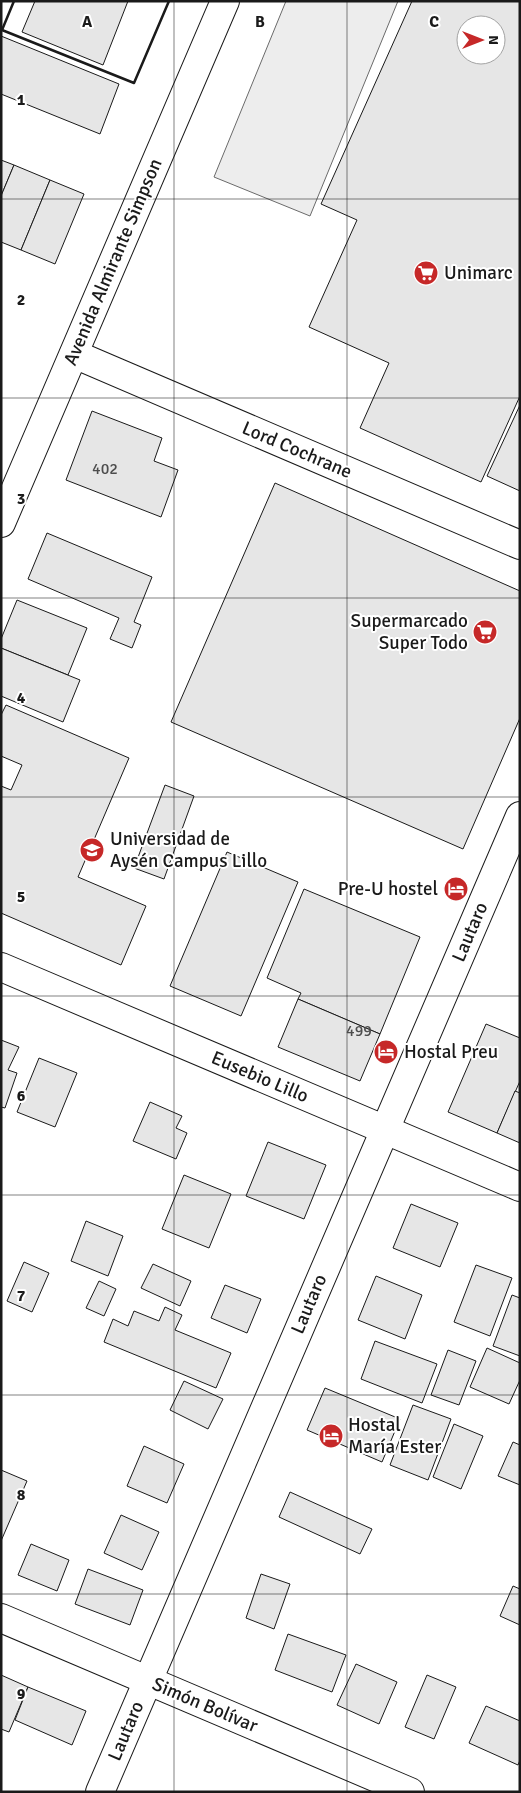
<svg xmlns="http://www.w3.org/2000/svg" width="521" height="1793" viewBox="0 0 521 1793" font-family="Signika,sans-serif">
<rect width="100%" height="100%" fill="#fff"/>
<path fill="#ededed" stroke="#6a6a6a" d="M 286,1 L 398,1 L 310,216 L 214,177 Z"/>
<g fill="#e6e6e6" stroke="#1a1a1a" fill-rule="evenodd">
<path d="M 35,1 L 128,1 L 103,65 L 22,32 Z"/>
<path d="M 412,1 L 520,1 L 520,396 L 481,482 L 360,428 L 389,363 L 309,327 L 357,220 L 321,204 ZM 466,25 L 496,25 L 496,55 L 466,55 Z"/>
<path d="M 1,36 L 119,84 L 100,134 L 1,94 Z"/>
<path d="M 1,160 L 14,165 L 1,196 Z"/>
<path d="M 14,165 L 50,180 L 21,250 L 1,242 L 1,196 Z"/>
<path d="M 50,180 L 84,194 L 55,264 L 21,250 Z"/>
<path d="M 520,405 L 520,491 L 487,476 Z"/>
<path d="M 92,411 L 162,438 L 154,461 L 178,470 L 161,517 L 66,480 Z"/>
<path d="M 275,483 L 520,591 L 520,718 L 463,849 L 171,722 Z"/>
<path d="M 47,533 L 152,577 L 134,622 L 141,625 L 132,648 L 110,639 L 119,618 L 28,579 Z"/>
<path d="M 17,600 L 87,628 L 68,675 L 1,648 L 1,639 Z"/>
<path d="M 1,648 L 80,680 L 63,722 L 1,696 Z"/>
<path d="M 6,705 L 129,758 L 78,877 L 146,906 L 121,965 L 1,913 L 1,786 L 11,790 L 22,765 L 1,756 L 1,715 Z"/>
<path d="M 165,785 L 194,796 L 164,879 L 134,868 Z"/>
<path d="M 227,852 L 298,882 L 241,1016 L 170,986 Z"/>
<path d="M 304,889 L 420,937 L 380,1034 L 298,999 L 301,993 L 267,978 Z"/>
<path d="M 298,999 L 380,1034 L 360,1081 L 278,1047 Z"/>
<path d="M 486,1024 L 520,1038 L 520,1081 L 497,1133 L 448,1112 Z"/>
<path d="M 1,1040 L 19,1047 L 8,1070 L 17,1073 L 5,1108 L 1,1107 Z"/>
<path d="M 39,1058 L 77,1073 L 55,1127 L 17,1112 Z"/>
<path d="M 515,1091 L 520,1093 L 520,1143 L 497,1133 Z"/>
<path d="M 150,1102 L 182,1116 L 176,1128 L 187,1133 L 176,1159 L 133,1141 Z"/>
<path d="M 268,1142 L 326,1165 L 304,1219 L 246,1196 Z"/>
<path d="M 184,1175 L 231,1194 L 209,1248 L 162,1229 Z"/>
<path d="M 411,1204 L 458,1223 L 440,1267 L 393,1248 Z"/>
<path d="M 86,1221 L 123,1236 L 108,1276 L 71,1261 Z"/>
<path d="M 24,1262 L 49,1273 L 32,1312 L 7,1301 Z"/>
<path d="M 153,1264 L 191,1281 L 180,1306 L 141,1288 Z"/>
<path d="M 476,1265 L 512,1278 L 490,1336 L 454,1322 Z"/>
<path d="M 376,1276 L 422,1295 L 405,1339 L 358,1320 Z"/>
<path d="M 99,1281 L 116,1289 L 104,1316 L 86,1308 Z"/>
<path d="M 225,1285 L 261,1299 L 247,1333 L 211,1318 Z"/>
<path d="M 512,1295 L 520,1298 L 520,1356 L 493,1346 Z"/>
<path d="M 165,1307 L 182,1315 L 175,1330 L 231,1353 L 216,1388 L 104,1342 L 113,1319 L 128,1326 L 134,1311 L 159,1321 Z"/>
<path d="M 375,1341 L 437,1364 L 422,1403 L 361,1379 Z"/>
<path d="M 487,1348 L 520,1363 L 520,1380 L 509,1404 L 470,1387 Z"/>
<path d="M 448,1350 L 476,1361 L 459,1405 L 431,1395 Z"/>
<path d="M 184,1381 L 223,1399 L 208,1429 L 170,1410 Z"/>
<path d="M 325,1388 L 400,1419 L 382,1462 L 307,1430 Z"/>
<path d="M 413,1405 L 451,1419 L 428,1480 L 390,1465 Z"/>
<path d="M 454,1424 L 483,1436 L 461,1489 L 433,1477 Z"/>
<path d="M 513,1442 L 520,1445 L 520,1485 L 498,1476 Z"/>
<path d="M 144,1446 L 184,1464 L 167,1503 L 127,1486 Z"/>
<path d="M 1,1470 L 27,1481 L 1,1541 Z"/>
<path d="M 290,1492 L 372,1529 L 360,1554 L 279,1517 Z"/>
<path d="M 121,1515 L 159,1532 L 142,1570 L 104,1553 Z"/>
<path d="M 31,1544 L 69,1560 L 57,1591 L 18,1575 Z"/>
<path d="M 88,1569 L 143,1590 L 130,1625 L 75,1604 Z"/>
<path d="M 261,1574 L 290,1584 L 274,1629 L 246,1618 Z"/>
<path d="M 513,1586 L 520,1589 L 520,1625 L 500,1616 Z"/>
<path d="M 288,1634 L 346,1655 L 332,1692 L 275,1670 Z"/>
<path d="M 356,1664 L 397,1682 L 379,1724 L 337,1705 Z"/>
<path d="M 1,1675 L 28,1687 L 9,1732 L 1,1729 Z"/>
<path d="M 427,1675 L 456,1687 L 434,1739 L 405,1727 Z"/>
<path d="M 28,1687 L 86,1711 L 72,1745 L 15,1720 Z"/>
<path d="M 486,1706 L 520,1721 L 520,1760 L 518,1765 L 469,1743 Z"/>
</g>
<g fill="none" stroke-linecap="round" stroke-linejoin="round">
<defs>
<path id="street" d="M 100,1792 L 520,816"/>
<g id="secondary">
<path d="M 74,354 L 520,545"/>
<path d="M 1,523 L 225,1"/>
<path d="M 1,1618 L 410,1792"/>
</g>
<path id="primary" d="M 1,967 L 520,1187"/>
</defs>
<use href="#street" stroke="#1a1a1a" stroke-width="30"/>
<use href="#secondary" stroke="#1a1a1a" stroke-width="30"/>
<use href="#primary" stroke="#1a1a1a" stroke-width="30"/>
<use href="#street" stroke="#fff" stroke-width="28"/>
<use href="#secondary" stroke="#fff" stroke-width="28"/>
<use href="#primary" stroke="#fff" stroke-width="28"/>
<path stroke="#1a1a1a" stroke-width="2.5" d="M 14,1 L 2,30 L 134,83 L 169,1"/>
</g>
<path fill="none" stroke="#1a1a1a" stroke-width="1" stroke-opacity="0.55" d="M 174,1 L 174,1792M 347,1 L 347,1792M 1,199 L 520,199M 1,398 L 520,398M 1,598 L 520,598M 1,797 L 520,797M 1,996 L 520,996M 1,1195 L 520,1195M 1,1395 L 520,1395M 1,1594 L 520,1594"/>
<defs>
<symbol id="supermarket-disc" viewBox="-11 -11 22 22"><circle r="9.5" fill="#c62828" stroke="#fff"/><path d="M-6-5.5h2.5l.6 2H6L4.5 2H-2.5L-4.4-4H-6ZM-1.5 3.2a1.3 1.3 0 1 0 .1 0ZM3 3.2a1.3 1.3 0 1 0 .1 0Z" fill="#fff"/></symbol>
<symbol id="university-disc" viewBox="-11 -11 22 22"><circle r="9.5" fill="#c62828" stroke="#fff"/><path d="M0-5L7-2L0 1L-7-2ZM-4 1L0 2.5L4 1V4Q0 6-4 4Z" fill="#fff"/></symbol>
<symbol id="hotel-disc" viewBox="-11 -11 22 22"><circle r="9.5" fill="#c62828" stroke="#fff"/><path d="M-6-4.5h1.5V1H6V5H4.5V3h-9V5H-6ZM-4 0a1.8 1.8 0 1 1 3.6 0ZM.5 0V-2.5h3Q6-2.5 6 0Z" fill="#fff"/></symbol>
</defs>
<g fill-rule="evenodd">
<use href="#supermarket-disc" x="412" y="259" width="28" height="28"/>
<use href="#supermarket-disc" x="471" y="618" width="28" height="28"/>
<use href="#university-disc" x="78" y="836" width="28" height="28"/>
<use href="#hotel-disc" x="442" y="875" width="28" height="28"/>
<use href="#hotel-disc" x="372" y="1038" width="28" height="28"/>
<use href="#hotel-disc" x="317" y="1422" width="28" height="28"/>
</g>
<g text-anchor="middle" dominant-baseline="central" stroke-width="4" stroke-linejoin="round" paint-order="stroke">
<g font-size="16" fill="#4d4d4d">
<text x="105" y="469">402</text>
<text x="359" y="1031">499</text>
</g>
<g font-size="19" fill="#1a1a1a" stroke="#fff">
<text transform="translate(113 262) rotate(-67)">Avenida Almirante Simpson</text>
<text transform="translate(297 450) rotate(23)">Lord Cochrane</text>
<text transform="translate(470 932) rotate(-67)">Lautaro</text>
<text transform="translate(260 1077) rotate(23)">Eusebio Lillo</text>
<text transform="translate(309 1304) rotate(-67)">Lautaro</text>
<text transform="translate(205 1705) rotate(23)">Simón Bolívar</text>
<text transform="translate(126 1731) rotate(-67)">Lautaro</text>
</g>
<g font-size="19" fill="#1a1a1a" stroke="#fff" text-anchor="start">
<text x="444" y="273">Unimarc</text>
<text x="468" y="621" text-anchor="end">Supermarcado<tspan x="468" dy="22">Super Todo</tspan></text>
<text x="110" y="839">Universidad de<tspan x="110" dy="22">Aysén Campus Lillo</tspan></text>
<text x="438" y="889" text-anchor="end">Pre-U hostel</text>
<text x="404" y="1052">Hostal Preu</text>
<text x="348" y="1425">Hostal<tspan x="348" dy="22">María Ester</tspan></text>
</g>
</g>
<g font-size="16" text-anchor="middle" font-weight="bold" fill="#1a1a1a" stroke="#fff" stroke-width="4" stroke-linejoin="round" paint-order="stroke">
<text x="87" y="27">A</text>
<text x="260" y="27">B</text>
<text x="434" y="27">C</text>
<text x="21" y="105">1</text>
<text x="21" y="305">2</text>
<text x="21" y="504">3</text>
<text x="21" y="703">4</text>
<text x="21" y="902">5</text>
<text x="21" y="1101">6</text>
<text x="21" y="1301">7</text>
<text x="21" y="1500">8</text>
<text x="21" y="1699">9</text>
</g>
<rect width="521" height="1793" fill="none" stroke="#1a1a1a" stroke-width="5"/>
<g transform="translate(481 40) rotate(90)"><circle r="24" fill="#ffffff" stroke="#a3a3a3"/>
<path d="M0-4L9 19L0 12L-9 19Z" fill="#c62828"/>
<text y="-8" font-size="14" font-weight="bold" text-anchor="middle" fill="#1a1a1a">N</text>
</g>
</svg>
